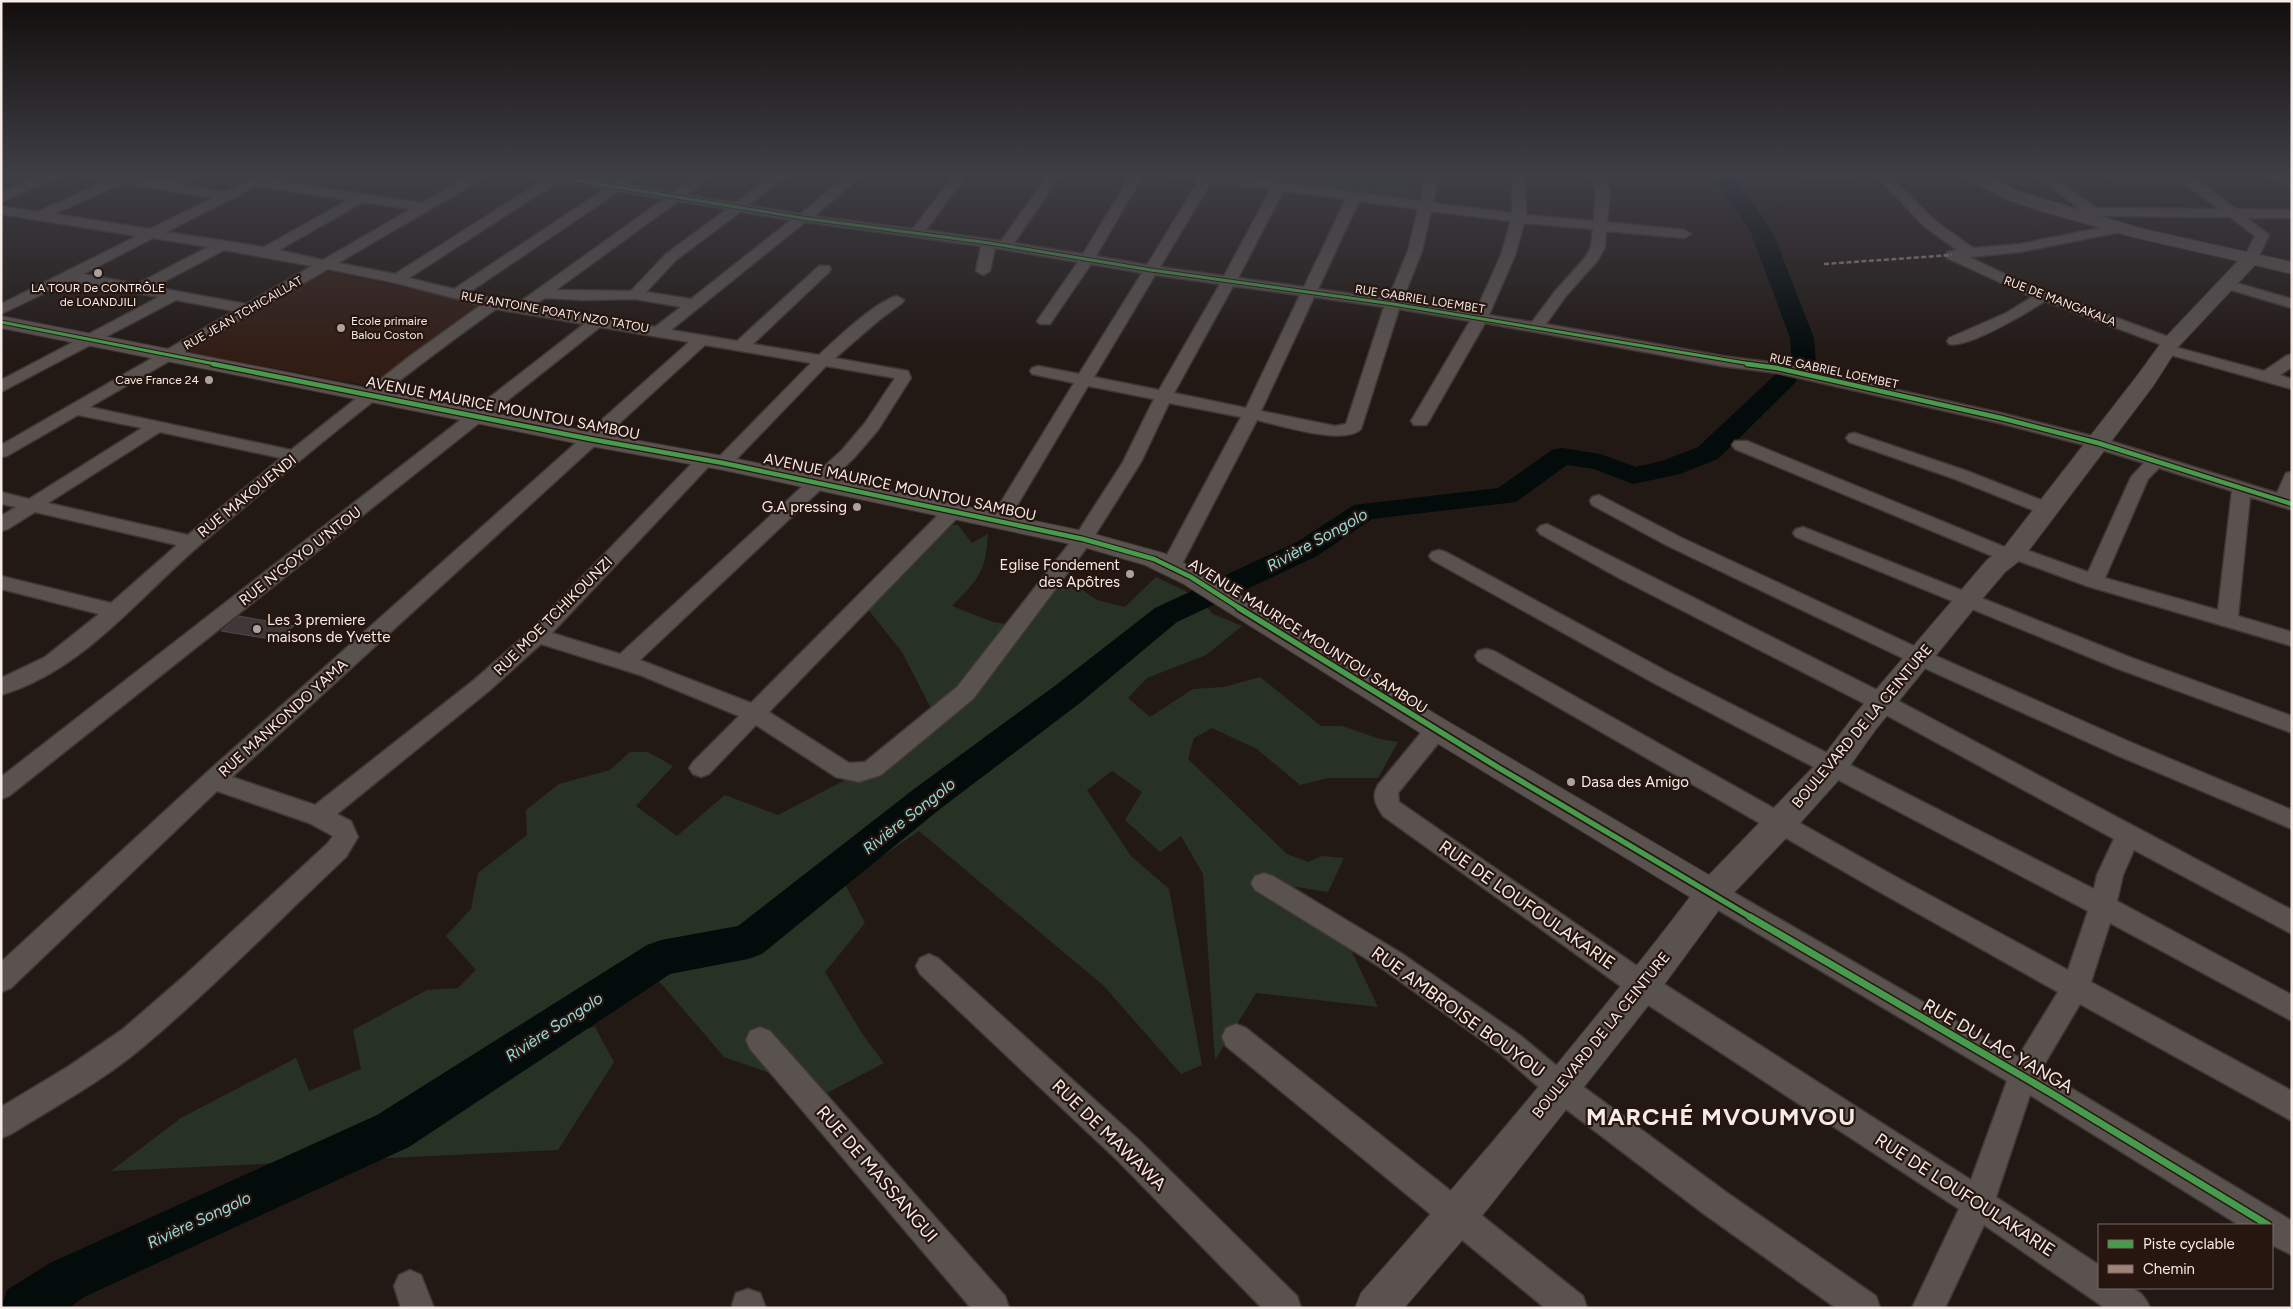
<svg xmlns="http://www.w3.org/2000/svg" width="2293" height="1309" viewBox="0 0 2293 1309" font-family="Figtree,sans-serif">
<rect width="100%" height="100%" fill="#221915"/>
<g fill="#321d15">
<path d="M 1205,173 L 1429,173 L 1424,201 Z"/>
<path d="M 326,271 L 483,304 L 375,387 L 188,352 Z"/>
</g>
<g fill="#283224">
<path d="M 1209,173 L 1305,173 L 1295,180 L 1273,181 Z"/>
<path d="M 1314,173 L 1388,173 L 1420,195 L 1410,199 L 1374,190 L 1366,192 L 1355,187 L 1340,197 L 1311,186 L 1307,179 Z"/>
<path d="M 939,524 L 958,525 L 972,543 L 988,534 C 985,574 979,578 952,606 L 993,622 L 1013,625 L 1050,593 L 1072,583 L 1097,600 L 1125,607 L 1156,577 L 1198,597 L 1213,614 L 1242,626 L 1206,655 L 1147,678 L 1128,698 L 1150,717 L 1193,689 L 1224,687 L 1260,677 L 1321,726 L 1342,726 L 1380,739 L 1398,742 L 1378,778 L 1328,778 L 1300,785 L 1257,749 L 1212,728 L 1194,738 L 1188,759 L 1287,854 L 1308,862 L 1322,856 L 1344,858 L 1328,892 L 1278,884 L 1351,950 L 1378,1007 L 1256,993 L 1215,1060 L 1203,874 L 1181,836 L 1160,852 L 1125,820 L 1142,792 L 1112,771 L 1087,790 L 1131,856 L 1169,889 L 1202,1065 L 1181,1074 L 1104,986 L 919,831 L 844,882 L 865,923 L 825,972 L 863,1035 L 884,1063 L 827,1093 L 724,1057 L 659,981 L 601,1009 L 571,1033 L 595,1027 L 614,1062 L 558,1150 L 111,1171 L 181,1118 L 296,1058 L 309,1091 L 361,1069 L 353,1030 L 427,990 L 458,988 L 476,970 L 446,936 L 471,909 L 478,873 L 527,835 L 526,810 L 559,784 L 610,770 L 630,752 L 648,752 L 673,766 L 636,806 L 677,836 L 725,795 L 778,815 L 849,778 L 937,720 L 902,652 L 863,603 Z"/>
</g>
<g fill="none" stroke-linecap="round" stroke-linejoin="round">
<g fill="#030b0b" fill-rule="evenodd">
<path d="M 1711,173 L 1731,173 L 1773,233 L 1814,338 L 1816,364 L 1813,369 L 1804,371 L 1795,369 L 1792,364 L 1790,338 L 1751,233 Z"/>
<path d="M 1784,372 L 1793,375 L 1797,380 L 1793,385 L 1718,459 L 1680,474 L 1633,484 L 1594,469 L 1567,465 L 1516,502 L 1372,519 L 1317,556 L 1177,622 L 1080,703 L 940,809 L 762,954 L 748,959 L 670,974 L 409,1147 L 84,1297 L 69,1308 L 1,1308 L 7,1290 L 50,1263 L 377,1115 L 647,945 L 661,940 L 738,926 L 914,789 L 1056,685 L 1155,608 L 1297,542 L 1354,505 L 1498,488 L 1552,450 L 1562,448 L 1600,454 L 1636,467 L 1662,461 L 1698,447 L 1775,375 Z"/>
</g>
</g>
<path fill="#3e3839" stroke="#4d484a" d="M 239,616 L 294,626 L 276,640 L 221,631 Z"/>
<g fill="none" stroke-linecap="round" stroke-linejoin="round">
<defs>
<g id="minor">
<path d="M 48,173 L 64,173 L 62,176 L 1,202 L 1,193 Z"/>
<path d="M 79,173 L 107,173 L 166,182 L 186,173 L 202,173 L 200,176 L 181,185 L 225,192 L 263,173 L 278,173 L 268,180 L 422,203 L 474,173 L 489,173 L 487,176 L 338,263 L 395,274 L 545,179 L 529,176 L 527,173 L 569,173 L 568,175 L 615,183 L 630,173 L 644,173 L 629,185 L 673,193 L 701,173 L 715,173 L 687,195 L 735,203 L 776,173 L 790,173 L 749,205 L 800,214 L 851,173 L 865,173 L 814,216 L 913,229 L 956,173 L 968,173 L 926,230 L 1001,241 L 1050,173 L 1062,173 L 1014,243 L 1083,254 L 1132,173 L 1144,173 L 1096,256 L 1147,265 L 1199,180 L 1175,177 L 1169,173 L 1207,173 L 1420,201 L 1427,173 L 1439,173 L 1433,203 L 1512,213 L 1513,173 L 1525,173 L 1526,215 L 1594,221 L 1596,191 L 1590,173 L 1602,173 L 1610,191 L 1607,222 L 1684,230 L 1691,234 L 1684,238 L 1606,231 L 1605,247 L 1598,260 L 1566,296 L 1546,324 L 1722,356 L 1777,363 L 2001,413 L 2104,439 L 2277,493 L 2286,473 L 2292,472 L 2292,510 L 2250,497 L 2238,616 L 2292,632 L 2292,646 L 2087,586 L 2016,560 L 2009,562 L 2002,560 L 1735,449 L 1732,445 L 1735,441 L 1747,441 L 2007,548 L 2014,546 L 2021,548 L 2088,572 L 2131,477 L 2144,463 L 2092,447 L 1999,423 L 1777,373 L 1722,366 L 1485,323 L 1429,421 L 1426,425 L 1414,425 L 1411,421 L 1470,321 L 1399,309 L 1361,429 C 1344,446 1279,425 1257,420 L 1181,566 L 1178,570 L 1171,572 L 1164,570 L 1161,566 L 1241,417 L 1169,403 L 1141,462 L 1090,543 L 973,699 L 881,775 L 859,782 L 836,777 L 756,725 L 709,774 L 701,777 L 693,774 L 689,768 L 693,762 L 739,716 L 640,675 L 541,644 L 490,690 L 337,814 L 351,821 L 358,837 L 346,857 C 279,920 214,987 144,1046 C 104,1080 56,1106 11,1134 L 1,1138 L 1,1107 L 69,1066 L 123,1029 L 183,977 L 328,843 L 333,836 L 309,823 L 217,791 L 11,988 L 1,992 L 1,962 L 205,774 L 689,342 L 600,327 L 9,796 L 1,799 L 1,777 L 584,324 L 496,309 C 393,382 297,462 201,544 C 139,597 83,671 1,695 L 1,678 L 45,657 L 99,614 L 1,589 L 1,576 L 111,603 L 177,545 L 35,512 L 8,529 L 1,531 L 1,516 L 16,507 L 1,504 L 1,492 L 29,499 L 142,428 L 78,415 L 7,456 L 1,457 L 1,445 L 234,311 L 176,300 L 1,392 L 1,380 L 159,297 L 70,281 L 1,314 L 1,304 L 137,236 L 1,214 L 1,206 L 37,212 L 107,180 L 81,176 ZM 559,181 L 605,189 L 454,289 L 409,278 ZM 1211,182 L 1271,189 L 1224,276 L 1160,267 ZM 123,183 L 213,198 L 150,229 L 54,214 ZM 256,186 L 348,200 L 264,247 L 166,232 ZM 619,191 L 664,199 L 517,304 L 468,293 ZM 1283,191 L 1346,199 L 1304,287 L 1238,278 ZM 678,201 L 727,209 L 666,254 L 631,291 L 556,290 ZM 1359,201 L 1418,209 L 1408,251 L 1388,299 L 1318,289 ZM 363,202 L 411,209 L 323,260 L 279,250 ZM 1431,211 L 1511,221 L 1501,255 L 1475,313 L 1402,301 L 1422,251 ZM 740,212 L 791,220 L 691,299 L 646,292 L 676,260 ZM 805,222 L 981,246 L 976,271 L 983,275 L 990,271 L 995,248 L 1078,262 L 1037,321 L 1040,324 L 1050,324 L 1091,264 L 1142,273 L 1079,374 L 1038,366 L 1032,368 L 1030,371 L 1032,374 L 1074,383 L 990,520 L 992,524 L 999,526 L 1006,524 L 1088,386 L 1154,399 L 1123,462 L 1076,535 L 957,687 L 865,762 L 849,763 L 769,712 L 960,515 L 962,511 L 960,507 L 953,505 L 946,507 L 751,703 L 640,660 L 854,458 L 878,430 L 911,378 L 908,371 L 835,358 L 879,320 L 902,303 L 904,300 L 897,296 C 876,301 836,339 819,355 L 753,344 L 829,272 L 831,269 L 829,266 L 819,266 L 737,341 L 671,330 ZM 1524,223 L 1593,229 L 1591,247 L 1585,258 L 1556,290 L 1532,322 L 1489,315 L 1515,255 ZM 153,238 L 208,247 L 137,284 L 83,274 ZM 224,250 L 312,266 L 246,304 L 154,287 ZM 328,269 L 396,283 L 481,305 L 410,356 L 291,450 L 90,407 ZM 1155,275 L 1220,284 L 1159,390 L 1094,377 ZM 1233,286 L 1300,295 L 1246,408 L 1174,393 ZM 1314,297 L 1384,307 L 1346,424 L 1335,426 L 1261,411 ZM 545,298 L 583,300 L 635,299 L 681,307 L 655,327 L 533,306 ZM 705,345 L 811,363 L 717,459 L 714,463 L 717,467 L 729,467 L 826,366 L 895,378 L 865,423 L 842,450 L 620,654 L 552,633 L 711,464 L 714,460 L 711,456 L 699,456 L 530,631 L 474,680 L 315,805 L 232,777 ZM 160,432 L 281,458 L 188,535 L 48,503 ZM 2159,468 L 2232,491 L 2218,610 L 2105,578 L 2148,479 Z"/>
<path d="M 1803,173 L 1858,173 L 1852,177 L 1808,179 L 1803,178 L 1802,175 Z"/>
<path d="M 1874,173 L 1887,173 L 1934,220 L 1973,248 L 2020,244 L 2120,224 L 2125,225 L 2127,228 L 2120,232 L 2020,252 L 1969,257 L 2030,286 L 2177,340 L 2179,343 L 2175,347 L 2264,371 L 2286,356 L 2292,354 L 2292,367 L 2280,375 L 2292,379 L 2292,389 L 2160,352 L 2158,349 L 2162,345 L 2045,301 C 2028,312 1967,349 1949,344 L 1947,341 L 1949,338 L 2006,313 L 2032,297 L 1947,258 L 1945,255 L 1947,252 L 1957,250 L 1924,226 Z"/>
<path d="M 2032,173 L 2046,173 L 2097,208 L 2219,209 L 2184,183 L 2115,183 L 2109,179 L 2115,175 L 2174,175 L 2173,173 L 2187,173 L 2236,209 L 2292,210 L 2292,218 L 2247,218 L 2269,235 L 2257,260 L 2250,264 L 2243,260 L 2255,236 L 2230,217 L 2101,216 L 2100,223 L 2090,223 L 2087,214 Z"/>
<path d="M 2261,173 L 2278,173 L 2292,178 L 2292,186 L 2263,176 Z"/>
<path d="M 2226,280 L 2292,299 L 2292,308 L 2221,287 L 2219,284 Z"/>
<path d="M 1855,433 L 1967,471 L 2054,505 L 2056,509 L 2054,513 L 2047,515 L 2040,513 L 1955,479 L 1849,442 L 1846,438 L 1849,434 Z"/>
<path d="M 1599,495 L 1682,538 L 1927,652 L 2130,742 L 2292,810 L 2292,829 L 2114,754 L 1911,662 L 1668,546 L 1592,505 L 1590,501 L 1592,497 Z"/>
<path d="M 1547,524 L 1891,697 L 2292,910 L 2292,934 L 2134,850 L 2123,875 L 2117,901 L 2292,995 L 2292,1021 L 2110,923 L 2091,982 L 2292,1091 L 2292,1121 L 2080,1004 L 2041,1070 L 2292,1221 L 2292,1255 L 2272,1245 L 2272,1225 L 2239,1225 L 2030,1095 L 1996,1197 L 2099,1265 L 2099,1288 C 2123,1288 2140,1282 2150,1308 L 2105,1308 L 1984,1225 L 1945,1308 L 1912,1308 L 1959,1209 L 1633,995 L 1383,816 C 1376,805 1371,797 1378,785 L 1429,723 L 1437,721 L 1445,723 L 1448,729 L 1445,735 L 1398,793 L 1399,802 L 1653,977 L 1971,1180 L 2007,1081 L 1703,901 L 1699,893 L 1703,885 L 1712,882 L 1721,885 L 2018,1057 L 2058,992 L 1878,891 L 1478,661 L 1475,656 L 1478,651 L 1486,649 L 1494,651 L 1896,877 L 2068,970 L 2088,911 L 1652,682 L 1432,560 L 1429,556 L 1432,552 L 1439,550 L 1446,552 L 1668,672 L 2094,889 L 2097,875 L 2114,839 L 1875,709 L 1619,578 L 1540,534 L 1537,530 L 1540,526 Z"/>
<path d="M 1803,527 L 2132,658 L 2292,716 L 2292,733 L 2116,668 L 1796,537 L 1793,533 L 1796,529 Z"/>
<path d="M 1264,873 L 1273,876 L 1401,953 L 1521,1036 L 1570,1077 L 1726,1192 L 1876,1296 L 1880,1308 L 1836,1308 L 1704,1214 L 1550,1097 L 1501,1054 L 1383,969 L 1255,890 L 1251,883 L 1255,876 Z"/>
<path d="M 929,954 L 938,958 L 1139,1140 L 1297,1296 L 1301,1308 L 1262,1308 L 1117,1160 L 920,974 L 916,966 L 920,958 Z"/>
<path d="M 1236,1024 L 1246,1028 L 1583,1296 L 1587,1308 L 1545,1308 L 1226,1046 L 1222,1037 L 1226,1028 Z"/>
<path d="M 760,1027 L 770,1031 L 1005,1296 L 1009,1308 L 971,1308 L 750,1049 L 746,1040 L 750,1031 Z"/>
<path d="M 410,1270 L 421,1275 L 434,1308 L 401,1308 L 394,1286 L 399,1275 Z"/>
<path d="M 748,1289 L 760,1293 L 766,1308 L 733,1308 L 732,1305 L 736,1293 Z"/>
</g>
<path id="tertiary" d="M 1959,173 L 1980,173 L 2018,191 L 2143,229 L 2292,262 L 2292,274 L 2255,265 L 2178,347 L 2153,386 L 2023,558 L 2005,572 L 1976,606 L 1876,729 L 1844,774 L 1792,832 L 1724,903 L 1655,997 L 1470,1231 L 1404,1308 L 1355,1308 L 1361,1293 C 1475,1165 1586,1033 1690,897 L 1427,737 L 1182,583 L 1145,565 L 1080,546 L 723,470 L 590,446 L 1,328 L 1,316 L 590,432 L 723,456 L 1083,531 L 1163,553 L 1200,571 L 1447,721 L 1709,875 L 1822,758 L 1856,713 L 1958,594 L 1987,560 L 2005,546 L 2137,376 L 2164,339 L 2238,261 L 2133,237 L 2041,211 L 2006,199 L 1961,176 Z"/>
</defs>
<use href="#minor" stroke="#3e3734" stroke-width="3"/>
<use href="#tertiary" stroke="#3e3734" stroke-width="2"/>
<use href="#minor" fill="#5a524f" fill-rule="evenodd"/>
<use href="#tertiary" fill="#5a524f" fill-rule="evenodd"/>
<path stroke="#a18479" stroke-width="2.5" stroke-dasharray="5 2.5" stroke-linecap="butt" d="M 1824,264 L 1952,255"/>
<defs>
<g id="cycleway-far3">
<path d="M 533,173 L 802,218 L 989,243 L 1151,270 L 1393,304 L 1757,365"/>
<path d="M 1,322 L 220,365"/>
</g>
<g id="cycleway-far2">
<path d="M 213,364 L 590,439 L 723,463 L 1083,539 L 1154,559 L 1191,577 L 1241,609"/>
<path d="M 1747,364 L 1777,368 L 2001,418 L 2098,443 L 2292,504"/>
</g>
<path id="cycleway-far1" d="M 1239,608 L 1499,768 L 1752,918"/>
<path id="cycleway" d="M 1750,917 L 2051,1093 L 2268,1225"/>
</defs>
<use href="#cycleway-far3" stroke="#271610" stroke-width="5"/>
<use href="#cycleway-far2" stroke="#271610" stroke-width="7"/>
<use href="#cycleway-far1" stroke="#271610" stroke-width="9"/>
<use href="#cycleway" stroke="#271610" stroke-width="10"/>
<use href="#cycleway-far3" stroke="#469c4c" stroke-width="3"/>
<use href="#cycleway-far2" stroke="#469c4c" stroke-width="4.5"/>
<use href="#cycleway-far1" stroke="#469c4c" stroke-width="5.5"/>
<use href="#cycleway" stroke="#469c4c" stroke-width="7"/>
</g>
<linearGradient id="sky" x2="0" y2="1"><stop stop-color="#130e0c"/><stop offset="0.49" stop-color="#3e3e46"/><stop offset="1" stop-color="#3e3e46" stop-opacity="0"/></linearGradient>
<rect width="2293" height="356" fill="url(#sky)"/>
<g fill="#aca29d" stroke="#271610" stroke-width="2">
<circle cx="98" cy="273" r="5"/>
<circle cx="341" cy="328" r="5"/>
<circle cx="209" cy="380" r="5"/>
<circle cx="857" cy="507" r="5"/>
<circle cx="1130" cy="574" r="5"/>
<circle cx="257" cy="629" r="5"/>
<circle cx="1571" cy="782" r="5"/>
</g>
<g text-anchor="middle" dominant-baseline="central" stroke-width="4.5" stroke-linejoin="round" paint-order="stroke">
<g font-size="12" fill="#f7ebe6" stroke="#271610">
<text x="98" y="288">LA TOUR De CONTRÔLE<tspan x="98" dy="14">de LOANDJILI</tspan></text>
<text x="351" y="321" text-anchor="start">Ecole primaire<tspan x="351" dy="14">Balou Coston</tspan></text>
<text x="199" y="380" text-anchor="end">Cave France 24</text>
</g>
<g font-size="12" fill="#f7ebe6" stroke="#271610">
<text transform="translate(1420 299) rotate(9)">RUE GABRIEL LOEMBET</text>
<text transform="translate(2060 301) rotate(21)">RUE DE MANGAKALA</text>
<text transform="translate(555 312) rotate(10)">RUE ANTOINE POATY NZO TATOU</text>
<text transform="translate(243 313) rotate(-30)">RUE JEAN TCHICAILLAT</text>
<text transform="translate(1834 371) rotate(12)">RUE GABRIEL LOEMBET</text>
</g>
<g font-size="15" fill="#f7ebe6" stroke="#271610">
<text transform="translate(503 408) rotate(11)">AVENUE MAURICE MOUNTOU SAMBOU</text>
<text transform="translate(900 487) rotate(12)">AVENUE MAURICE MOUNTOU SAMBOU</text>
<text transform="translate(247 496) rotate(-39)">RUE MAKOUENDI</text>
<text transform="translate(300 556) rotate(-38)">RUE N'GOYO U'NTOU</text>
<text transform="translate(553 616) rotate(-45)">RUE MOE TCHIKOUNZI</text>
<text transform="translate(1308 636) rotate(32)">AVENUE MAURICE MOUNTOU SAMBOU</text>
<text transform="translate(283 718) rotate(-42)">RUE MANKONDO YAMA</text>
<text transform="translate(1862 726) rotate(-50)">BOULEVARD DE LA CEINTURE</text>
<text transform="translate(1601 1035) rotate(-51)">BOULEVARD DE LA CEINTURE</text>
</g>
<g font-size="15" fill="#f7ebe6" stroke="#271610" text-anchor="end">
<text x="847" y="507">G.A pressing</text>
<text x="1120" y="565">Eglise Fondement<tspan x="1120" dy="17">des Apôtres</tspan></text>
<text x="267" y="620" text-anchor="start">Les 3 premiere<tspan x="267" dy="17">maisons de Yvette</tspan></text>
<text x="1581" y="782" text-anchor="start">Dasa des Amigo</text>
</g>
<g font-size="16" font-style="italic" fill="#94dedd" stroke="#271610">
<text transform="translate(1317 540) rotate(-29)">Rivière Songolo</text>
<text transform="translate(909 816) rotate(-38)">Rivière Songolo</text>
<text transform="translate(554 1027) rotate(-33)">Rivière Songolo</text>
<text transform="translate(199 1220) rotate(-25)">Rivière Songolo</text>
</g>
<g font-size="18" fill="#f7ebe6" stroke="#271610">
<text transform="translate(1527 905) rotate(35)">RUE DE LOUFOULAKARIE</text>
<text transform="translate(1458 1012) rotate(36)">RUE AMBROISE BOUYOU</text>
<text transform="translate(1998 1046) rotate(30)">RUE DU LAC YANGA</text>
<text transform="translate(1109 1135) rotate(44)">RUE DE MAWAWA</text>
<text transform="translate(877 1174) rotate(49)">RUE DE MASSANGUI</text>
<text transform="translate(1965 1195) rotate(33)">RUE DE LOUFOULAKARIE</text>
</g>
<g font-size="24" font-weight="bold" letter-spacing="1" fill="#f7ebe6" stroke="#271610">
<text x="1721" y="1116">MARCHÉ MVOUMVOU</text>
</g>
</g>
<rect width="2293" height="1309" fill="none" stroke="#f7ebe6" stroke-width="5"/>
<rect x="2098" y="1224" width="175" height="65" fill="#271610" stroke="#7a6b66"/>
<rect x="2108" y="1240" width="25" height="8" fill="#469c4c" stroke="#7a6b66"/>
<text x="2143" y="1249" font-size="15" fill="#f7ebe6">Piste cyclable</text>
<rect x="2108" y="1265" width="25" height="8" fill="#a18479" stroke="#7a6b66"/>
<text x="2143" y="1274" font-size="15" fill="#f7ebe6">Chemin</text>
</svg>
